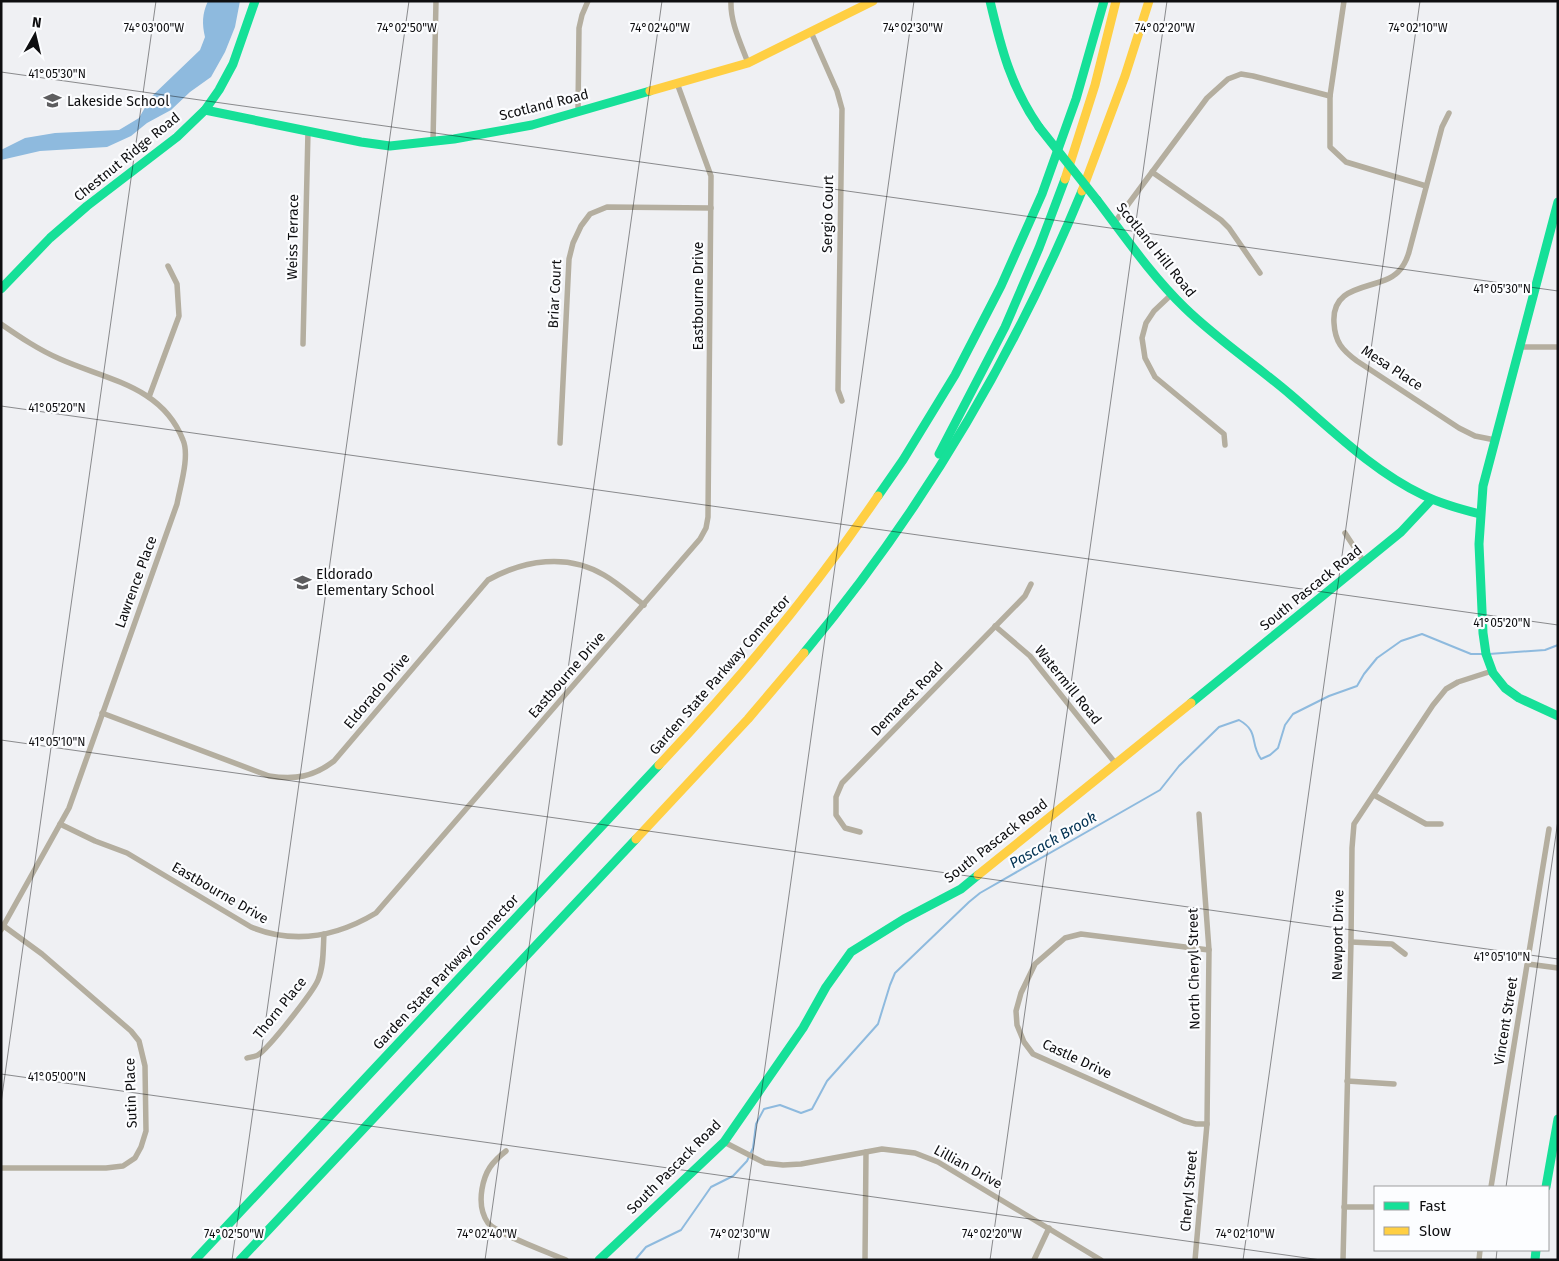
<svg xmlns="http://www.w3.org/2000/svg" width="1559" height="1261" viewBox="0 0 1559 1261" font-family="'Fira Sans',sans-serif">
<rect width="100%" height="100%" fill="#eff0f3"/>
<path fill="#8ebade" d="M 208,1 L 240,1 L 235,27 L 225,52 L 211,77 L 190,92 L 171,110 L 147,123 L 131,136 L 107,147 L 40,151 L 1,160 L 1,150 L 25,138 L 55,133 L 119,130 L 139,118 L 151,97 L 200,50 L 205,37 C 202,24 202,14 208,1 Z"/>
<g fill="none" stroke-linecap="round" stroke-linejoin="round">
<g stroke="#8ebade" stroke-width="2">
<path d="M 1489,654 L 1545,650 L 1558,645"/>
<path d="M 635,1260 L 646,1247 L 681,1230 L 711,1187 L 733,1176 L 747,1161 L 753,1148 L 756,1124 L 764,1109 L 780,1105 L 801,1113 L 812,1109 L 827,1081 L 878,1024 L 890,985 L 895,973 L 969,902 L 980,893 L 1160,790 L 1179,766 L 1219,727 L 1239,720 C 1260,732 1249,742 1261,759 L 1270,755 L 1278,748 L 1285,725 L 1293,714 L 1329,696 L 1357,686 L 1364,674 L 1377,658 L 1401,641 L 1422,634 L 1471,654 L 1484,654"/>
</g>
<g stroke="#b4ae9f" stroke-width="5.5">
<path d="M 731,1 C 730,22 741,44 748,63"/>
<path d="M 1344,1 L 1330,96 L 1330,147 L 1346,162 L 1426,186"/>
<path d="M 811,32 L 837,91 L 842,109 L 838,390 L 842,401"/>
<path d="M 578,111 L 579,28 L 582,15 L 588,1"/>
<path d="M 1449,113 L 1442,127 L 1409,252 C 1407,259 1404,266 1398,272 C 1379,291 1331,281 1334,323 C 1335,342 1342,350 1357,361 L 1459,428 L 1475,436 L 1495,440"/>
<path d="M 433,141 L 436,1"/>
<path d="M 1152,172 L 1221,220 L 1229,228 L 1260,273"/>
<path d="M 1115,222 L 1207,98 L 1228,79 L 1241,74 L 1253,76 L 1330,96"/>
<path d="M 1172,294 L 1154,311 L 1146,323 L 1142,338 L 1145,358 L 1155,377 L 1224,434 L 1225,445"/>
<path d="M 1,324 C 20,337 39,350 60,359 C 107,380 162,386 183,440 C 190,456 180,487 177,504 L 69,808 L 1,930"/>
<path d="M 303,344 L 308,131"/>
<path d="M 1521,347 L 1558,347"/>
<path d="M 149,397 L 179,316 L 177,284 L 168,266"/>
<path d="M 560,443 L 569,259 L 573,243 L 581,226 L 590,214 L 607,207 L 711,208"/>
<path d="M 1345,533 L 1364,562"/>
<path d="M 995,626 L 1030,656 L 1116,764"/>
<path d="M 102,713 L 269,776 C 295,780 313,777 334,761 L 488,580 C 524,560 567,553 604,575 C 618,583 631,595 644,605"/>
<path d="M 1374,795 L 1426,824 L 1441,824"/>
<path d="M 60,824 L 95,841 L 127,853 L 251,927 C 295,945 336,937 376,913 L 700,539 L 706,528 L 708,517 L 711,176 L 677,83"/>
<path d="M 860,832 L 845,828 L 836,815 L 836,797 L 842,783 L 1025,596 L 1031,584"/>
<path d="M 1,924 L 42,954 L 131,1031 L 139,1041 L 145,1066 L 146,1131 L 141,1147 L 135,1158 L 123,1166 L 106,1168 L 1,1168"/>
<path d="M 1351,942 L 1392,944 L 1405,954"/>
<path d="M 1528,964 L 1558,968"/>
<path d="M 247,1058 C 250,1057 255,1057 258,1055 C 269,1048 313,992 318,980 C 324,966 323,949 324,934"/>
<path d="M 1347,1081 L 1394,1084"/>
<path d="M 1207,1124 L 1196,1124 L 1184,1121 L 1033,1054 L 1024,1042 L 1017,1025 L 1016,1011 L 1021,993 L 1035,964 L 1065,938 L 1081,934 L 1209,950"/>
<path d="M 724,1142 L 765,1163 L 783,1165 L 801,1164 L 882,1149 L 915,1153 L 938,1162 L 1101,1260"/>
<path d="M 506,1151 C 492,1162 485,1171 482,1189 C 480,1201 481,1213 488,1223 C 497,1234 550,1253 566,1260"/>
<path d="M 1491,1187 L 1549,829"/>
<path d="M 1344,1207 L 1375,1207"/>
<path d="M 865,1260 L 866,1152"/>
<path d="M 1034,1260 L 1049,1228"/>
<path d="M 1195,1260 L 1207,1124 L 1209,950 L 1199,814"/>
<path d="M 1343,1260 L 1351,942 L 1352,848 L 1354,824 L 1433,705 L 1446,689 L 1458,682 L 1492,671"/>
<path d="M 1479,1260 L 1480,1250"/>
</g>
<g stroke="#16e098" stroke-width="9">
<path d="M 990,1 C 1001,48 1011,87 1039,127"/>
<path d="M 205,110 L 361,142 L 390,146 L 454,139 L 532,125 L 650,91"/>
<path d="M 1097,200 C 1125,237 1152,276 1185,308 C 1218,340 1256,365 1291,395 C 1332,430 1373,471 1423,495 C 1441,504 1460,509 1480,514"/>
<path d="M 1558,202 L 1483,486 L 1479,544 L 1483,633 L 1486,654 L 1493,673 L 1505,688 L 1519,698 L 1558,716"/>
<path d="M 1,289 L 50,238 L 87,206 L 177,137 L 205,110 L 219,90 L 233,64 L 255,1"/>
<path d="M 939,454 L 1005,327 L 1039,248 L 1065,179"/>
<path d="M 878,496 L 903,460 L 955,375 L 1001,286 L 1042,194 L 1076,99 L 1104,1"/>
<path d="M 804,653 C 920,514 1013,358 1082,191"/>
<path d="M 1191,703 L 1401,532 L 1431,500"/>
<path d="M 1546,1187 L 1558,1119"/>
<path d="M 195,1260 L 659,765"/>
<path d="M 240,1260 L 636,839"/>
<path d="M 599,1260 L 724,1142 L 803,1028 L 826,987 L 851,952 L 904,919 L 961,889 L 978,875"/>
<path d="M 1535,1260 L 1536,1250"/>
</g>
<g stroke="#ffcf43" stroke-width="9">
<path d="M 650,91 L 748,63 L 873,1"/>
<path d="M 1065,179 L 1095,85 L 1116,1"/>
<path d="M 1082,191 L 1125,76 L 1149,1"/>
<path d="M 659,765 C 740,679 812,593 878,496"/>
<path d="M 636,839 L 748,719 L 804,653"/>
<path d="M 978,875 L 1191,703"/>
</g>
<path stroke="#16e098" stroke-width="9" d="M 1039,127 L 1097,200"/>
</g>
<path fill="none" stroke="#0e0e10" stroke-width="1" stroke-opacity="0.45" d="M 1,72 L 1558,291M 1,406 L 1558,625M 1,740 L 1558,959M 1,1074 L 1321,1260M 1,1103 L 156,1M 1506,1187 L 1558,820M 232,1260 L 409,1M 485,1260 L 662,1M 738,1260 L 914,1M 990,1260 L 1167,1M 1243,1260 L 1420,1M 1496,1260 L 1497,1250"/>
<defs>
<symbol id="school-bare" viewBox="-9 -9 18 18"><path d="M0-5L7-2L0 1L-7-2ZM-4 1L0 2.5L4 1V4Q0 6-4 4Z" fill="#5d5d5f" stroke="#fcfdff" stroke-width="2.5" paint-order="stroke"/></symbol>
</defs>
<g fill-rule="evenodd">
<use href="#school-bare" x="40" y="88" width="25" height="25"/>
<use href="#school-bare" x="290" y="570" width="25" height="25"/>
</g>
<g text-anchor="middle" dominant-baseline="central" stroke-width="4.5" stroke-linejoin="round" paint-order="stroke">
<g font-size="14" fill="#0e0e10" stroke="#fcfdff" text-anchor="start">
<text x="67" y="101">Lakeside School</text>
<text x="316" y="574">Eldorado<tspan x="316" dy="16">Elementary School</tspan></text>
</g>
<g font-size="14" fill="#0e0e10" stroke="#fcfdff">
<text transform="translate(544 105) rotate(-14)">Scotland Road</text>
<text transform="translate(127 157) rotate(-39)">Chestnut Ridge Road</text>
<text transform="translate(828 214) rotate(-89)">Sergio Court</text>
<text transform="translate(293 237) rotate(-89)">Weiss Terrace</text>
<text transform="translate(1156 250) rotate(51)">Scotland Hill Road</text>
<text transform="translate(555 294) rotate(-87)">Briar Court</text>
<text transform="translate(698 296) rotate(-90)">Eastbourne Drive</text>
<text transform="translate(1392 368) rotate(33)">Mesa Place</text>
<text transform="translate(136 582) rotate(-70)">Lawrence Place</text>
<text transform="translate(1311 588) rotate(-39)">South Pascack Road</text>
<text transform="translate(567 675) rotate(-49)">Eastbourne Drive</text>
<text transform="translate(720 675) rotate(-49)">Garden State Parkway Connector</text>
<text transform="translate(1068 685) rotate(51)">Watermill Road</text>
<text transform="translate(377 691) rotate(-50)">Eldorado Drive</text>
<text transform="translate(907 699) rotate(-46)">Demarest Road</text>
<text transform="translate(996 841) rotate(-38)">South Pascack Road</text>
<text transform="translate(220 893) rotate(30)">Eastbourne Drive</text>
<text transform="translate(1338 935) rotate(-89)">Newport Drive</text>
<text transform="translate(1194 969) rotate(-91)">North Cheryl Street</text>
<text transform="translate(446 972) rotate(-47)">Garden State Parkway Connector</text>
<text transform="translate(280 1008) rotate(-51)">Thorn Place</text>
<text transform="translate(1506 1021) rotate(-81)">Vincent Street</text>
<text transform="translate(1077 1059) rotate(25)">Castle Drive</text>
<text transform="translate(131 1093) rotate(-92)">Sutin Place</text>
<text transform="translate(674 1167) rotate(-45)">South Pascack Road</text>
<text transform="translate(968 1167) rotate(29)">Lillian Drive</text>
<text transform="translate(1189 1191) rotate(-85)">Cheryl Street</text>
</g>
<g font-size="15" font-style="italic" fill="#003152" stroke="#fcfdff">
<text transform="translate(1053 840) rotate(-30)">Pascack Brook</text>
</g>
</g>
<g font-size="12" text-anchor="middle" fill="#0e0e10" stroke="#fcfdff" stroke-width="4.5" stroke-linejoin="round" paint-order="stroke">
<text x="154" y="32">74°03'00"W</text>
<text x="407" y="32">74°02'50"W</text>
<text x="660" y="32">74°02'40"W</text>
<text x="913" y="32">74°02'30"W</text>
<text x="1165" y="32">74°02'20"W</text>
<text x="1418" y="32">74°02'10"W</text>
<text x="57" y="78">41°05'30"N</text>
<text x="1502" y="293">41°05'30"N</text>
<text x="57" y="412">41°05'20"N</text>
<text x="1502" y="627">41°05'20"N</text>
<text x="57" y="746">41°05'10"N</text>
<text x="1502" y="961">41°05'10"N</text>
<text x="57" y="1081">41°05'00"N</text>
<text x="234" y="1238">74°02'50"W</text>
<text x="487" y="1238">74°02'40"W</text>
<text x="740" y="1238">74°02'30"W</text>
<text x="992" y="1238">74°02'20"W</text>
<text x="1245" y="1238">74°02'10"W</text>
</g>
<rect width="1559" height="1261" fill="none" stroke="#0e0e10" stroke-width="5"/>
<rect x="1374" y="1186" width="175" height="65" fill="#fcfdff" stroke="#9d9d9f"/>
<rect x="1384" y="1202" width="25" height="8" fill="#16e098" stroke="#9d9d9f"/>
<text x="1419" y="1211" font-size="15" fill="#0e0e10">Fast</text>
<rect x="1384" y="1227" width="25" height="8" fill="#ffcf43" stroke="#9d9d9f"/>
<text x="1419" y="1236" font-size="15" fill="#0e0e10">Slow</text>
<g transform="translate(35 35) rotate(8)" stroke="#fcfdff" stroke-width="4" paint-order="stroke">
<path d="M0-4L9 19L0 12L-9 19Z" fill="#0e0e10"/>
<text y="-8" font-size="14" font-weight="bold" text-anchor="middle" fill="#0e0e10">N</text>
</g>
</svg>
